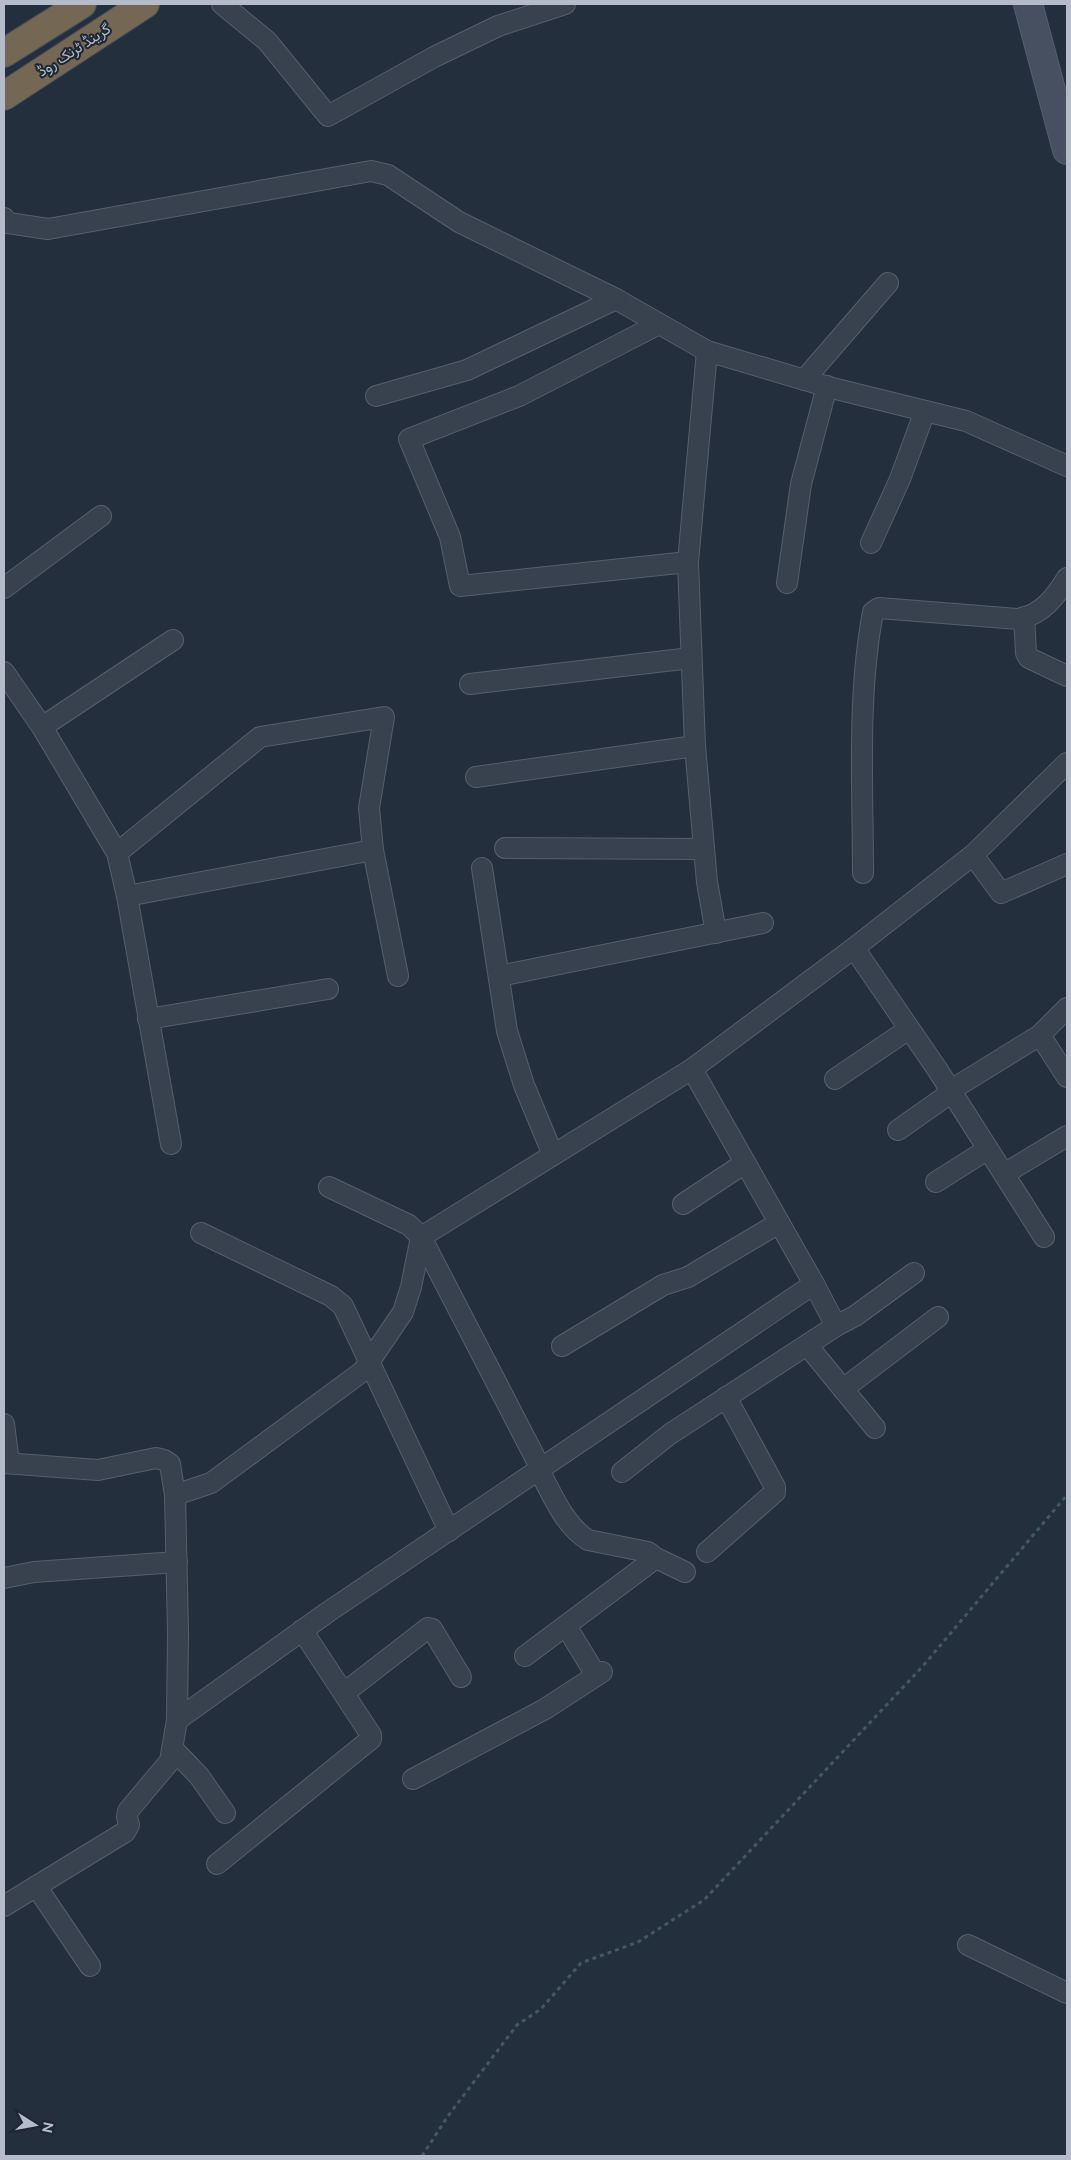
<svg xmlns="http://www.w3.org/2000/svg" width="1071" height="2160" viewBox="0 0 1071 2160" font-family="Figtree,Vazirmatn,sans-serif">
<rect width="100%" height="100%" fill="#242f3e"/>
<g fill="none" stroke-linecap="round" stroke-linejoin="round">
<defs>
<g id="street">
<path d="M 222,4 L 267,41 L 328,116 L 434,57 L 498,26 L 565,4"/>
<path d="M 4,218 L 8,223 L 48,229 L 371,171 L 388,175 L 459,222 L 616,299 L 707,351 L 832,388 L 966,421 L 1067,466"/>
<path d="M 659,324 L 519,396 L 409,439 L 450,537 L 460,586 L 688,562"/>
<path d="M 707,351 L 688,562 L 695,746 L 707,882 L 716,933"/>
<path d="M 804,380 L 888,283"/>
<path d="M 376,396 L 467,370 L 616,299"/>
<path d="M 871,543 L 900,479 L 925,411"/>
<path d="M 787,583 L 801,484 L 827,386"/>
<path d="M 4,588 L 101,516"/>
<path d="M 1024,617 L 1026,653 L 1029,658 L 1067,676"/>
<path d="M 4,672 L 42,727 L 117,853 L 127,896 L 171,1144"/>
<path d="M 470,684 L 691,658"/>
<path d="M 42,727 L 173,640"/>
<path d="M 476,777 L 695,746"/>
<path d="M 505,848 L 704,849"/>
<path d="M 117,853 L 260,737 L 384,717 L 369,808 L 373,850 L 398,976"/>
<path d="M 973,855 L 1001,893 L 1067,864"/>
<path d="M 482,868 L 507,1031 L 524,1085 L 553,1155"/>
<path d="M 863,873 C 863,787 857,697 873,612 L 879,608 L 1019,619 C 1043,614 1055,597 1067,578"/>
<path d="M 127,896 L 373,850"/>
<path d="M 854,948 L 937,1069 L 1044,1237"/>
<path d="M 499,976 L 763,923"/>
<path d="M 148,1019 L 328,989"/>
<path d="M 1040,1035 L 1067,1077"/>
<path d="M 835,1079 L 909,1029"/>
<path d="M 951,1090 L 1040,1035 L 1067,1008"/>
<path d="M 898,1130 L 952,1092"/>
<path d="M 1004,1174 L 1067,1136"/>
<path d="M 936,1182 L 988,1149"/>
<path d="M 329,1187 L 409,1225 L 421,1237 L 541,1469"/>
<path d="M 683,1204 L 745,1163"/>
<path d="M 201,1233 L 331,1296 L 343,1306 L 449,1531"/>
<path d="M 836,1326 L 855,1316 L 914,1273"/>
<path d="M 807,1345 L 875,1428"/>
<path d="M 562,1346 L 663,1285 L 688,1277 L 779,1223"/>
<path d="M 843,1389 L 938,1317"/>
<path d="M 4,1424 L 9,1463"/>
<path d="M 4,1463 L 98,1470 L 156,1458 L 164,1460 L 170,1464 L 175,1495 L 178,1633 L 177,1720 L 170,1761 L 128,1811 L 127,1817 L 129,1825 L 125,1832 L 4,1906"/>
<path d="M 622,1472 L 670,1434 L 836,1326 L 814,1284"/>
<path d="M 175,1495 L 211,1483 L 363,1371 L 403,1312 L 411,1287 L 421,1237 L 692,1069"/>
<path d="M 707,1552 L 775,1492 L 775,1487 L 726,1397"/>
<path d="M 656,1558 L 685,1572"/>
<path d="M 4,1578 L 34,1572 L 177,1562"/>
<path d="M 566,1626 L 596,1675"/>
<path d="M 525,1656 L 656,1558 L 648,1552 L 588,1540 C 564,1525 552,1494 539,1470"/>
<path d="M 344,1693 L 428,1628 L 432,1629 L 461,1677"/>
<path d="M 177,1720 L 328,1612 L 814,1284 L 692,1069 L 854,948 L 973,855 L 1067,763"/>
<path d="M 173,1749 L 199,1776 L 225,1813"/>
<path d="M 413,1779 L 545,1709 L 602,1672"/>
<path d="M 217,1864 L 371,1739 L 371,1735 L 302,1630"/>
<path d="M 36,1886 L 90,1966"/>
<path d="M 968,1945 L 1067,1993"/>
</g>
<path id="secondary" d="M 1028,4 L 1067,150"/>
<g id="highway">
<path d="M 4,53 L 82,4"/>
<path d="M 4,96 L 145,4"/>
</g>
</defs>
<use href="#street" stroke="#565f6c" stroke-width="22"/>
<use href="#secondary" stroke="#565f6c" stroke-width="30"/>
<use href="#highway" stroke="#434c59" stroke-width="30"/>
<path stroke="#44595c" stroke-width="3" stroke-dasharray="4 4" stroke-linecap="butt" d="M 422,2156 L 448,2116 L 517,2025 L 541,2009 L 581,1963 L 638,1942 L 704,1900 L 923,1666 L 1067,1495"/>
<use href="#street" stroke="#38414e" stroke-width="20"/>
<use href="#secondary" stroke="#465061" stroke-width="28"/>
<use href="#highway" stroke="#746855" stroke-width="28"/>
</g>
<g text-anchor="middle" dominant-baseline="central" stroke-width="4" stroke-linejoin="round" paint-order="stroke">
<g font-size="15" fill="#b4bcc9" stroke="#1d2633">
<text transform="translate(74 50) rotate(-33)">گرینڈ ٹرنک روڈ</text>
</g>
</g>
<rect width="1071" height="2160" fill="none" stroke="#b4bcc9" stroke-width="10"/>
<g transform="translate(35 2125) rotate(101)" stroke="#1d2633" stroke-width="4" paint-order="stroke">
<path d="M0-4L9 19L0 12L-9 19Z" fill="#b4bcc9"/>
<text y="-8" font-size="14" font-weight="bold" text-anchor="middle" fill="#b4bcc9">N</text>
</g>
</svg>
